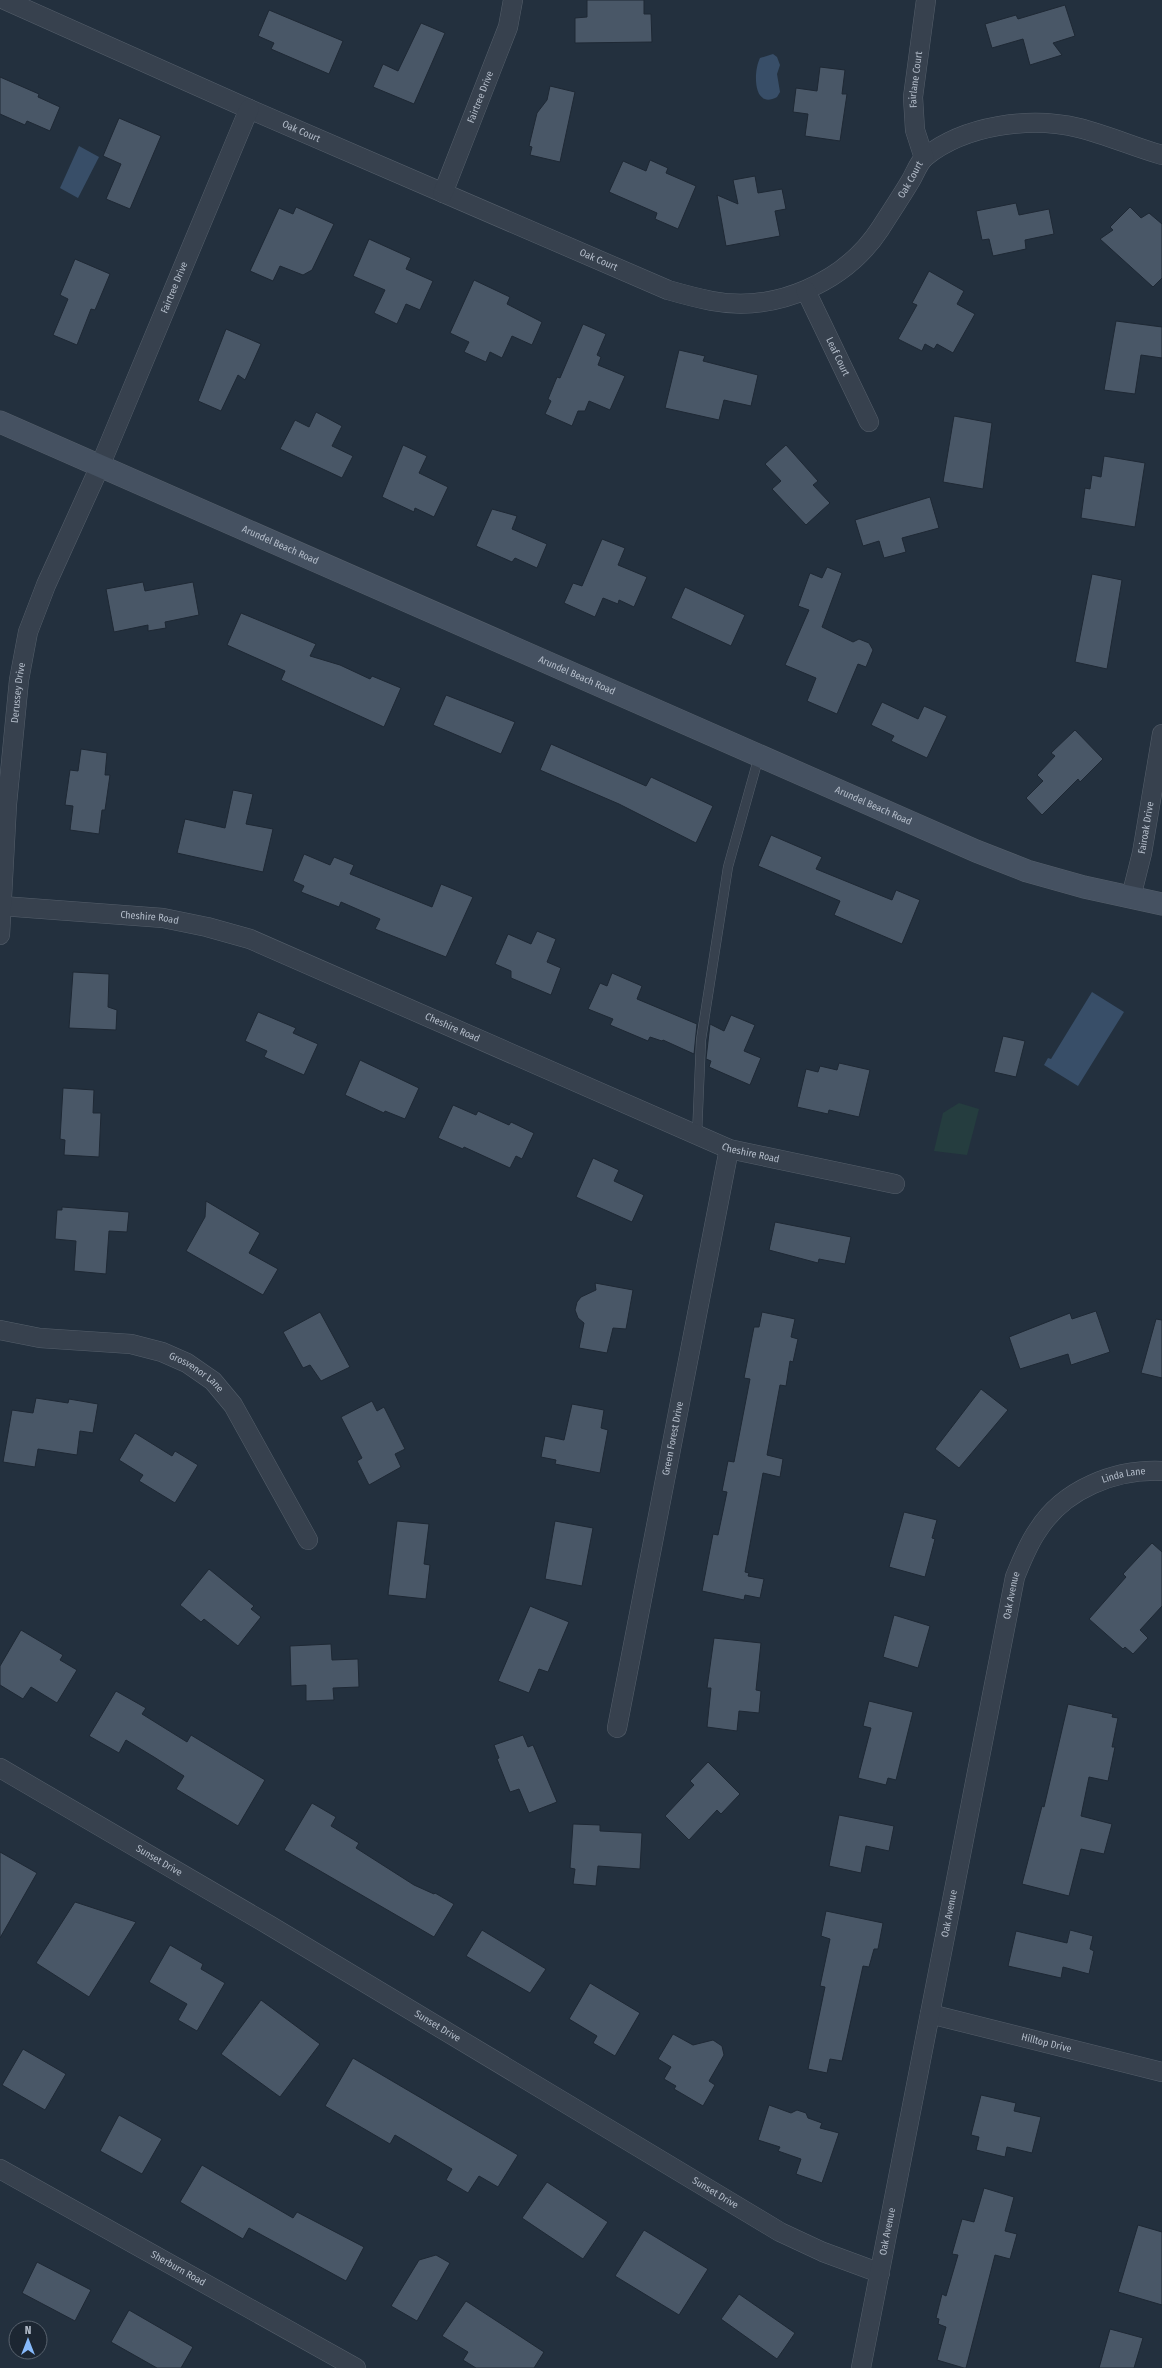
<svg xmlns="http://www.w3.org/2000/svg" width="1162" height="2368" viewBox="0 0 1162 2368" font-family="'Fira Sans Condensed',sans-serif">
<rect width="100%" height="100%" fill="#23303e"/>
<path fill="#253d3f" d="M 959,1103 L 979,1109 L 967,1155 L 934,1151 L 943,1113 Z"/>
<g fill="#384e68">
<path d="M 773,54 L 777,57 L 780,65 L 777,74 L 780,92 L 777,97 C 753,110 753,72 760,58 Z"/>
<path d="M 79,146 L 99,157 L 78,198 L 60,188 Z"/>
<path d="M 1092,992 L 1124,1012 L 1078,1086 L 1044,1065 L 1048,1058 L 1051,1059 Z"/>
</g>
<g fill="#495767" stroke="#1e2834">
<path d="M 587,0 L 644,0 L 644,14 L 651,14 L 652,42 L 575,43 L 575,18 L 587,17 Z"/>
<path d="M 1065,5 L 1075,36 L 1053,43 L 1062,55 L 1030,65 L 1023,39 L 992,48 L 985,24 L 1016,15 L 1018,19 Z"/>
<path d="M 269,10 L 343,41 L 329,74 L 271,49 L 274,43 L 258,36 Z"/>
<path d="M 421,23 L 445,33 L 414,104 L 373,87 L 383,64 L 398,71 Z"/>
<path d="M 820,67 L 845,70 L 842,94 L 847,94 L 840,141 L 805,136 L 808,114 L 793,112 L 796,88 L 817,91 Z"/>
<path d="M 0,77 L 39,94 L 38,97 L 60,107 L 50,131 L 27,121 L 25,125 L 0,114 Z"/>
<path d="M 550,86 L 575,92 L 560,162 L 530,155 L 532,147 L 529,146 L 537,113 L 547,100 Z"/>
<path d="M 119,118 L 161,136 L 130,209 L 106,199 L 121,164 L 103,156 Z"/>
<path d="M 650,160 L 668,168 L 666,173 L 696,186 L 678,229 L 655,219 L 657,213 L 609,192 L 623,161 L 646,171 Z"/>
<path d="M 755,176 L 758,193 L 782,189 L 786,209 L 775,211 L 780,236 L 726,246 L 717,195 L 738,204 L 733,180 Z"/>
<path d="M 1016,203 L 1019,215 L 1049,209 L 1054,234 L 1025,240 L 1026,249 L 993,256 L 989,239 L 982,240 L 976,211 Z"/>
<path d="M 296,207 L 334,224 L 312,270 L 303,275 L 280,266 L 273,281 L 250,271 L 279,208 L 293,214 Z"/>
<path d="M 1130,207 L 1141,218 L 1149,213 L 1162,224 L 1162,278 L 1153,287 L 1100,239 L 1113,230 L 1110,227 Z"/>
<path d="M 369,239 L 411,258 L 406,269 L 433,281 L 420,310 L 406,304 L 397,324 L 374,313 L 385,290 L 353,276 Z"/>
<path d="M 75,259 L 110,274 L 95,310 L 91,309 L 77,345 L 53,335 L 68,299 L 60,295 Z"/>
<path d="M 929,271 L 964,291 L 957,304 L 975,314 L 953,353 L 937,344 L 934,349 L 925,344 L 922,351 L 898,339 L 917,305 L 912,303 Z"/>
<path d="M 474,280 L 510,297 L 507,304 L 542,322 L 532,345 L 512,336 L 502,358 L 490,352 L 486,362 L 464,352 L 469,342 L 450,333 Z"/>
<path d="M 1116,321 L 1162,327 L 1162,358 L 1141,355 L 1135,394 L 1104,390 Z"/>
<path d="M 583,324 L 606,334 L 597,355 L 601,357 L 598,365 L 625,376 L 610,410 L 589,401 L 585,411 L 578,411 L 572,426 L 545,414 L 551,401 L 548,399 L 557,377 L 560,378 Z"/>
<path d="M 226,329 L 261,344 L 245,380 L 238,375 L 221,411 L 198,401 Z"/>
<path d="M 679,350 L 705,356 L 703,361 L 758,375 L 751,406 L 724,400 L 719,420 L 665,408 Z"/>
<path d="M 316,412 L 342,426 L 332,446 L 353,456 L 342,478 L 280,449 L 295,420 L 309,427 Z"/>
<path d="M 954,416 L 992,423 L 983,489 L 943,482 Z"/>
<path d="M 403,445 L 427,456 L 419,473 L 448,487 L 434,517 L 415,508 L 414,512 L 382,497 Z"/>
<path d="M 786,445 L 818,481 L 813,485 L 830,503 L 806,525 L 772,489 L 781,481 L 765,464 Z"/>
<path d="M 1104,456 L 1145,463 L 1135,527 L 1081,518 L 1085,488 L 1090,489 L 1092,475 L 1101,477 Z"/>
<path d="M 930,497 L 939,528 L 902,538 L 906,552 L 884,558 L 879,541 L 863,546 L 855,520 Z"/>
<path d="M 492,509 L 517,516 L 512,529 L 547,544 L 537,568 L 515,558 L 512,562 L 476,546 Z"/>
<path d="M 602,539 L 625,548 L 618,565 L 647,577 L 634,607 L 619,600 L 618,604 L 603,598 L 595,617 L 564,603 L 573,583 L 582,586 Z"/>
<path d="M 827,567 L 842,573 L 822,627 L 853,642 L 859,639 L 869,643 L 873,650 L 866,667 L 858,664 L 837,714 L 807,701 L 816,678 L 785,665 L 809,610 L 798,606 L 810,573 L 822,578 Z"/>
<path d="M 1092,574 L 1122,580 L 1107,669 L 1075,662 Z"/>
<path d="M 143,582 L 145,591 L 193,582 L 199,615 L 165,622 L 166,628 L 148,631 L 148,625 L 114,632 L 106,589 Z"/>
<path d="M 685,587 L 745,615 L 731,646 L 671,618 Z"/>
<path d="M 241,613 L 316,644 L 310,656 L 340,665 L 370,679 L 372,676 L 401,688 L 384,727 L 281,680 L 285,671 L 227,645 Z"/>
<path d="M 446,695 L 515,722 L 501,754 L 433,725 Z"/>
<path d="M 882,702 L 918,719 L 924,706 L 947,716 L 927,758 L 891,741 L 894,736 L 871,725 Z"/>
<path d="M 1075,730 L 1103,759 L 1080,782 L 1078,779 L 1042,815 L 1026,798 L 1043,781 L 1037,775 L 1055,756 L 1051,753 Z"/>
<path d="M 551,744 L 646,786 L 651,777 L 713,806 L 696,843 L 619,804 L 540,770 Z"/>
<path d="M 81,749 L 107,753 L 105,775 L 110,775 L 105,810 L 102,810 L 99,834 L 70,830 L 73,806 L 65,805 L 70,770 L 78,771 Z"/>
<path d="M 233,790 L 253,794 L 246,824 L 273,829 L 263,872 L 177,853 L 185,819 L 225,828 Z"/>
<path d="M 771,835 L 822,857 L 816,869 L 892,900 L 896,890 L 920,900 L 902,944 L 834,915 L 840,901 L 758,866 Z"/>
<path d="M 304,854 L 330,865 L 334,857 L 354,865 L 350,874 L 432,907 L 441,884 L 473,897 L 446,957 L 375,929 L 380,919 L 341,902 L 339,907 L 301,892 L 304,886 L 293,881 Z"/>
<path d="M 537,931 L 556,939 L 547,962 L 561,968 L 551,995 L 511,978 L 511,971 L 495,964 L 508,934 L 531,944 Z"/>
<path d="M 73,972 L 109,974 L 108,1007 L 117,1010 L 116,1030 L 69,1028 Z"/>
<path d="M 612,973 L 642,986 L 637,999 L 697,1024 L 694,1054 L 663,1040 L 662,1041 L 650,1037 L 648,1041 L 610,1025 L 613,1019 L 588,1009 L 600,983 L 607,986 Z"/>
<path d="M 258,1012 L 296,1028 L 293,1033 L 318,1044 L 304,1075 L 264,1057 L 267,1051 L 245,1041 Z"/>
<path d="M 731,1015 L 755,1025 L 744,1051 L 761,1058 L 750,1085 L 709,1067 L 711,1061 L 706,1059 L 710,1024 L 724,1031 Z"/>
<path d="M 1003,1036 L 1025,1041 L 1016,1077 L 994,1072 Z"/>
<path d="M 360,1060 L 419,1088 L 405,1119 L 385,1111 L 384,1113 L 345,1095 Z"/>
<path d="M 839,1063 L 870,1070 L 859,1117 L 829,1110 L 828,1114 L 797,1107 L 806,1069 L 818,1072 L 820,1066 L 837,1070 Z"/>
<path d="M 63,1088 L 94,1090 L 93,1113 L 101,1113 L 99,1157 L 64,1155 L 65,1140 L 60,1139 Z"/>
<path d="M 453,1105 L 476,1115 L 478,1111 L 509,1125 L 511,1122 L 534,1133 L 522,1159 L 516,1156 L 510,1168 L 464,1147 L 463,1149 L 438,1138 Z"/>
<path d="M 593,1158 L 619,1170 L 614,1181 L 644,1195 L 632,1222 L 576,1197 Z"/>
<path d="M 206,1201 L 260,1233 L 249,1253 L 278,1269 L 263,1295 L 186,1251 L 205,1217 Z"/>
<path d="M 62,1207 L 129,1212 L 127,1232 L 109,1231 L 106,1274 L 74,1271 L 76,1241 L 55,1239 L 57,1210 L 62,1210 Z"/>
<path d="M 775,1222 L 851,1237 L 845,1264 L 819,1259 L 818,1263 L 769,1250 Z"/>
<path d="M 595,1283 L 633,1290 L 626,1329 L 613,1328 L 607,1353 L 579,1348 L 584,1323 L 578,1318 L 575,1310 L 577,1302 L 581,1297 L 596,1290 Z"/>
<path d="M 1096,1311 L 1110,1352 L 1071,1365 L 1068,1354 L 1020,1369 L 1009,1337 L 1070,1313 L 1072,1319 Z"/>
<path d="M 320,1312 L 350,1367 L 321,1381 L 310,1365 L 303,1368 L 283,1332 Z"/>
<path d="M 762,1312 L 795,1319 L 791,1337 L 798,1339 L 793,1362 L 790,1361 L 786,1386 L 780,1385 L 767,1455 L 783,1459 L 780,1477 L 763,1473 L 745,1572 L 749,1573 L 748,1576 L 764,1579 L 760,1598 L 745,1595 L 744,1600 L 702,1591 L 713,1534 L 718,1535 L 727,1492 L 722,1491 L 728,1461 L 734,1462 L 750,1379 L 744,1378 L 754,1327 L 759,1327 Z"/>
<path d="M 1156,1319 L 1162,1320 L 1162,1378 L 1141,1373 Z"/>
<path d="M 981,1389 L 1008,1410 L 959,1468 L 935,1449 Z"/>
<path d="M 36,1398 L 68,1403 L 69,1399 L 98,1404 L 93,1433 L 80,1431 L 77,1455 L 38,1449 L 35,1467 L 3,1462 L 12,1410 L 33,1413 Z"/>
<path d="M 372,1401 L 377,1411 L 384,1407 L 405,1449 L 395,1454 L 401,1467 L 369,1485 L 357,1461 L 362,1458 L 341,1417 Z"/>
<path d="M 572,1404 L 604,1410 L 601,1428 L 608,1430 L 600,1473 L 555,1464 L 556,1460 L 541,1457 L 545,1436 L 564,1440 Z"/>
<path d="M 135,1433 L 172,1456 L 175,1451 L 198,1465 L 175,1503 L 139,1481 L 143,1475 L 119,1460 Z"/>
<path d="M 904,1512 L 937,1520 L 932,1538 L 935,1539 L 925,1577 L 889,1567 Z"/>
<path d="M 397,1521 L 429,1524 L 424,1564 L 430,1565 L 426,1599 L 388,1595 Z"/>
<path d="M 555,1521 L 593,1528 L 582,1586 L 545,1579 Z"/>
<path d="M 1152,1543 L 1162,1552 L 1162,1606 L 1140,1630 L 1148,1638 L 1133,1654 L 1125,1647 L 1123,1649 L 1089,1619 L 1126,1577 L 1123,1574 Z"/>
<path d="M 209,1569 L 254,1606 L 251,1609 L 261,1617 L 238,1646 L 204,1619 L 201,1622 L 180,1605 Z"/>
<path d="M 530,1606 L 569,1622 L 548,1672 L 539,1669 L 529,1693 L 498,1681 Z"/>
<path d="M 894,1615 L 930,1626 L 918,1668 L 883,1657 Z"/>
<path d="M 21,1630 L 63,1655 L 60,1660 L 77,1670 L 57,1703 L 31,1687 L 23,1699 L 0,1685 L 0,1666 Z"/>
<path d="M 714,1638 L 761,1643 L 756,1690 L 761,1691 L 759,1713 L 739,1711 L 737,1731 L 707,1727 L 711,1688 L 707,1688 Z"/>
<path d="M 331,1644 L 332,1660 L 358,1659 L 359,1687 L 333,1688 L 334,1700 L 306,1701 L 306,1685 L 291,1686 L 290,1646 Z"/>
<path d="M 116,1691 L 146,1708 L 142,1714 L 187,1742 L 191,1735 L 265,1780 L 238,1826 L 176,1789 L 184,1776 L 154,1757 L 126,1740 L 119,1753 L 89,1736 Z"/>
<path d="M 869,1701 L 913,1712 L 896,1780 L 888,1778 L 886,1785 L 858,1778 L 871,1728 L 863,1726 Z"/>
<path d="M 1068,1704 L 1113,1714 L 1112,1717 L 1118,1718 L 1112,1747 L 1115,1747 L 1108,1781 L 1089,1777 L 1081,1816 L 1112,1824 L 1104,1854 L 1081,1849 L 1069,1896 L 1022,1884 L 1042,1806 L 1044,1807 Z"/>
<path d="M 523,1735 L 528,1747 L 533,1745 L 557,1802 L 529,1813 L 519,1789 L 510,1792 L 497,1759 L 499,1758 L 494,1745 Z"/>
<path d="M 708,1762 L 740,1794 L 721,1814 L 717,1810 L 689,1840 L 665,1816 L 694,1785 L 690,1781 Z"/>
<path d="M 312,1803 L 336,1817 L 331,1826 L 359,1843 L 356,1848 L 414,1885 L 434,1894 L 435,1893 L 454,1904 L 434,1937 L 284,1850 Z"/>
<path d="M 839,1815 L 894,1826 L 889,1851 L 866,1846 L 861,1873 L 829,1866 Z"/>
<path d="M 573,1824 L 600,1825 L 600,1831 L 642,1833 L 640,1869 L 598,1866 L 596,1886 L 573,1884 L 575,1869 L 570,1868 Z"/>
<path d="M 0,1852 L 37,1873 L 0,1938 Z"/>
<path d="M 75,1902 L 136,1922 L 89,1997 L 36,1963 Z"/>
<path d="M 826,1911 L 883,1923 L 878,1949 L 874,1949 L 869,1967 L 863,1966 L 842,2061 L 830,2059 L 827,2073 L 808,2069 L 825,1987 L 820,1986 L 830,1939 L 821,1936 Z"/>
<path d="M 482,1930 L 546,1969 L 530,1993 L 466,1956 Z"/>
<path d="M 1070,1930 L 1093,1936 L 1090,1949 L 1094,1951 L 1089,1974 L 1063,1967 L 1061,1978 L 1008,1966 L 1016,1931 L 1067,1943 Z"/>
<path d="M 170,1945 L 203,1964 L 201,1969 L 225,1983 L 197,2031 L 178,2020 L 187,2004 L 149,1982 Z"/>
<path d="M 590,1983 L 640,2013 L 615,2056 L 593,2043 L 597,2036 L 569,2019 Z"/>
<path d="M 261,2000 L 320,2044 L 280,2097 L 221,2054 Z"/>
<path d="M 673,2034 L 693,2045 L 713,2040 L 722,2046 L 724,2055 L 709,2081 L 715,2085 L 703,2106 L 674,2089 L 676,2086 L 664,2079 L 671,2067 L 658,2059 Z"/>
<path d="M 23,2049 L 66,2074 L 45,2110 L 2,2085 Z"/>
<path d="M 353,2058 L 518,2155 L 498,2187 L 479,2176 L 468,2193 L 446,2180 L 452,2169 L 395,2135 L 390,2144 L 325,2106 Z"/>
<path d="M 981,2095 L 1016,2103 L 1014,2111 L 1041,2117 L 1032,2153 L 1007,2147 L 1005,2157 L 976,2150 L 979,2137 L 971,2135 Z"/>
<path d="M 769,2105 L 791,2113 L 797,2110 L 806,2113 L 808,2118 L 822,2123 L 820,2128 L 839,2133 L 822,2183 L 796,2174 L 801,2159 L 778,2151 L 780,2147 L 758,2140 Z"/>
<path d="M 119,2115 L 162,2139 L 142,2174 L 100,2151 Z"/>
<path d="M 202,2165 L 293,2218 L 297,2212 L 364,2247 L 346,2281 L 249,2228 L 243,2239 L 180,2202 Z"/>
<path d="M 547,2182 L 608,2222 L 583,2259 L 522,2218 Z"/>
<path d="M 984,2188 L 1014,2197 L 1005,2231 L 1017,2234 L 1010,2259 L 995,2255 L 966,2368 L 964,2368 L 937,2360 L 946,2327 L 938,2324 L 939,2319 L 936,2318 L 942,2294 L 946,2296 L 958,2255 L 952,2254 L 962,2219 L 974,2222 Z"/>
<path d="M 1138,2225 L 1162,2232 L 1162,2305 L 1118,2292 Z"/>
<path d="M 644,2230 L 708,2269 L 679,2315 L 615,2276 Z"/>
<path d="M 436,2255 L 450,2263 L 417,2321 L 391,2306 L 419,2260 Z"/>
<path d="M 37,2262 L 91,2290 L 75,2321 L 22,2293 Z"/>
<path d="M 739,2294 L 795,2333 L 777,2359 L 721,2319 Z"/>
<path d="M 466,2301 L 544,2352 L 534,2368 L 476,2368 L 463,2360 L 468,2352 L 442,2336 Z"/>
<path d="M 129,2310 L 193,2347 L 181,2368 L 157,2368 L 111,2342 Z"/>
<path d="M 1110,2329 L 1143,2338 L 1134,2368 L 1099,2368 Z"/>
</g>
<g fill="none" stroke-linecap="round" stroke-linejoin="round">
<defs>
<path id="lane" d="M 697,1135 L 701,1040 L 728,867 L 759,756"/>
<g id="street">
<path id="s1" d="M 5,0 L 249,109 L 668,290 C 682,294 697,298 712,301 C 776,313 845,282 880,229 C 890,213 901,197 911,180 C 915,173 919,162 925,157 C 965,125 1030,116 1079,128 C 1107,135 1134,147 1162,155"/>
<path id="s2" d="M 924,158 L 915,130 L 913,97 L 926,0"/>
<path id="s3" d="M 443,193 L 508,27 L 513,0"/>
<path id="s4" d="M 806,291 L 869,422"/>
<path id="s5" d="M 1131,897 L 1142,853 L 1162,734"/>
<path id="s6" d="M 2,906 L 163,918 L 207,927 L 250,939 L 729,1149 L 895,1184"/>
<path id="s7" d="M 0,935 L 7,804 L 19,680 L 28,632 L 46,585 L 100,466 L 249,109"/>
<path id="s8" d="M 0,1330 L 40,1338 L 131,1344 L 162,1352 L 187,1363 L 213,1381 L 233,1405 L 308,1540"/>
<path id="s9" d="M 617,1728 L 729,1149"/>
<path id="s10" d="M 0,1768 L 269,1925 L 780,2232 L 823,2252 L 880,2273"/>
<path id="s11" d="M 930,2014 L 1162,2072"/>
<path id="s12" d="M 0,2169 L 356,2368"/>
<path id="s13" d="M 861,2368 L 1015,1577 C 1022,1560 1028,1544 1038,1530 C 1064,1489 1115,1469 1162,1471"/>
</g>
<g id="secondary">
<path id="s14" d="M 0,422 L 976,851 L 1027,871 L 1084,887 L 1162,904"/>
</g>
</defs>
<use href="#lane" stroke="#555f6b" stroke-width="10"/>
<use href="#street" stroke="#555f6b" stroke-width="20"/>
<use href="#secondary" stroke="#555f6b" stroke-width="23"/>
<use href="#lane" stroke="#37414e" stroke-width="9"/>
<use href="#street" stroke="#37414e" stroke-width="19"/>
<use href="#secondary" stroke="#455161" stroke-width="22"/>
</g>
<g text-anchor="middle" dominant-baseline="central" stroke-width="3" stroke-linejoin="round" paint-order="stroke">
<g font-size="10" fill="#b3bcc9" stroke="#1c2632">
<text stroke="none"><textPath href="#s2" startOffset="80">Fairlane Court</textPath></text>
<text stroke="none"><textPath href="#s3" startOffset="103">Fairtree Drive</textPath></text>
<text stroke="none"><textPath href="#s1" startOffset="324">Oak Court</textPath></text>
<text stroke="none"><textPath href="#s1" startOffset="1020">Oak Court</textPath></text>
<text stroke="none"><textPath href="#s1" startOffset="648">Oak Court</textPath></text>
<text stroke="none"><textPath href="#s7" startOffset="679">Fairtree Drive</textPath></text>
<text stroke="none"><textPath href="#s4" startOffset="73">Leaf Court</textPath></text>
<text stroke="none"><textPath href="#s14" startOffset="306">Arundel Beach Road</textPath></text>
<text stroke="none"><textPath href="#s14" startOffset="630">Arundel Beach Road</textPath></text>
<text stroke="none"><textPath href="#s7" startOffset="243">Derussey Drive</textPath></text>
<text stroke="none"><textPath href="#s14" startOffset="954">Arundel Beach Road</textPath></text>
<text stroke="none"><textPath href="#s5" startOffset="71">Fairoak Drive</textPath></text>
<text stroke="none"><textPath href="#s6" startOffset="148">Cheshire Road</textPath></text>
<text stroke="none"><textPath href="#s6" startOffset="472">Cheshire Road</textPath></text>
<text stroke="none"><textPath href="#s6" startOffset="796">Cheshire Road</textPath></text>
<text stroke="none"><textPath href="#s8" startOffset="204">Grosvenor Lane</textPath></text>
<text stroke="none"><textPath href="#s9" startOffset="295">Green Forest Drive</textPath></text>
<text stroke="none"><textPath href="#s13" startOffset="963">Linda Lane</textPath></text>
<text stroke="none"><textPath href="#s13" startOffset="787">Oak Avenue</textPath></text>
<text stroke="none"><textPath href="#s10" startOffset="184">Sunset Drive</textPath></text>
<text stroke="none"><textPath href="#s13" startOffset="463">Oak Avenue</textPath></text>
<text stroke="none"><textPath href="#s10" startOffset="508">Sunset Drive</textPath></text>
<text stroke="none"><textPath href="#s11" startOffset="120">Hilltop Drive</textPath></text>
<text stroke="none"><textPath href="#s10" startOffset="832">Sunset Drive</textPath></text>
<text stroke="none"><textPath href="#s13" startOffset="139">Oak Avenue</textPath></text>
<text stroke="none"><textPath href="#s12" startOffset="204">Sherburn Road</textPath></text>
</g>
</g>
<g transform="translate(28 2340)"><circle r="19" fill="#1c2632" stroke="#58626e"/>
<path d="M0-3L7 15L0 10L-7 15Z" fill="#86b9fa"/>
<text y="-6" font-size="11" font-weight="bold" text-anchor="middle" fill="#b3bcc9">N</text>
</g>
</svg>
